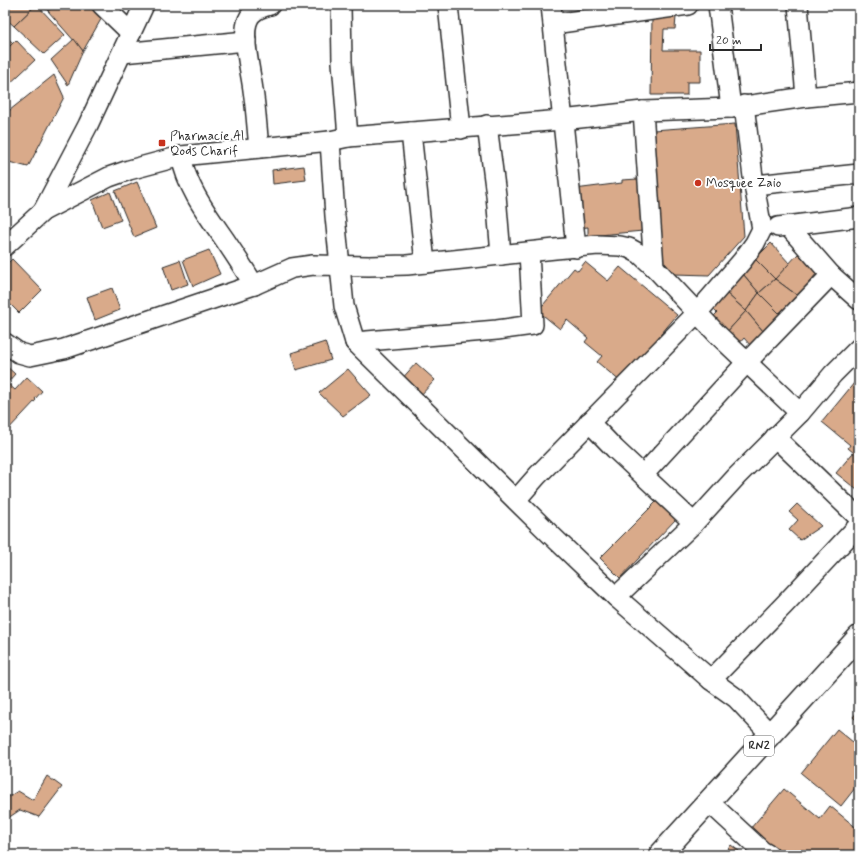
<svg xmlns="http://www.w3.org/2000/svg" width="864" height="860" viewBox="0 0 864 860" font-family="Mynerve,sans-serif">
<rect width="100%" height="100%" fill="#fff"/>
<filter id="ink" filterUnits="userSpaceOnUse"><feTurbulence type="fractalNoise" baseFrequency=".025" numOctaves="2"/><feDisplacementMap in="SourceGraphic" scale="8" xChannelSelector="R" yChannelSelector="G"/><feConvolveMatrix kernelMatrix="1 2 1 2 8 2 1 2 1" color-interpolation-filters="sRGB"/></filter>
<g filter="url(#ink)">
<g fill="#d9aa8a" stroke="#2b2b2b">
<path d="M 5,5 L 36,5 L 14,26 L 5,18 Z"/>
<path d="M 36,5 L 37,5 L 65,35 L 44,54 L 14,26 Z"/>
<path d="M 42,5 L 55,5 L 48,11 Z"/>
<path d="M 55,5 L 93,5 L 104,14 L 83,51 L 48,11 Z"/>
<path d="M 652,17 L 676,17 L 675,29 L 664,29 L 663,50 L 700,50 L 700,82 L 687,82 L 687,95 L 651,95 Z"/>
<path d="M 5,36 L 13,43 L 5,51 Z"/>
<path d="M 74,39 L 83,51 L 68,85 L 51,60 Z"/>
<path d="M 16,40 L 35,60 L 5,88 L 5,51 Z"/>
<path d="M 54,75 L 64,97 L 28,167 L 5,161 L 5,114 Z"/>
<path d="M 735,124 L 744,236 L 709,275 L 674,274 L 662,260 L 653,130 Z"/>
<path d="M 304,166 L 306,180 L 273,184 L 272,170 Z"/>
<path d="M 638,179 L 643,231 L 588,236 L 588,227 L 578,228 L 575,189 L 622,183 L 622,180 Z"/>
<path d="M 137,182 L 156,228 L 134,237 L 115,191 Z"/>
<path d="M 110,192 L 121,220 L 102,227 L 92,200 Z"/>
<path d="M 771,243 L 790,264 L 775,279 L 755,259 Z"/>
<path d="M 209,250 L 220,274 L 193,286 L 183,260 Z"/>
<path d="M 798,254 L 817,273 L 798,296 L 775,279 Z"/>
<path d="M 12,259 L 42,290 L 19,313 L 5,299 L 5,266 Z"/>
<path d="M 755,259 L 775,279 L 759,293 L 743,274 Z"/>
<path d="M 180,260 L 188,284 L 171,290 L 163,266 Z"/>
<path d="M 585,262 L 608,281 L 620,267 L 677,315 L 621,382 L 597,362 L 602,356 L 585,342 L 588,338 L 567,320 L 560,329 L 538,311 L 574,268 L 578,271 Z"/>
<path d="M 743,274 L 759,293 L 746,311 L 726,293 Z"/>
<path d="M 775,279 L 798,296 L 780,314 L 759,293 Z"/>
<path d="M 112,288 L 120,310 L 95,320 L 87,297 Z"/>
<path d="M 726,293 L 746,311 L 726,333 L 711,319 L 717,313 L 713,309 Z"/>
<path d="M 759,293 L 780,314 L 763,331 L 746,311 Z"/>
<path d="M 746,311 L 763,331 L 750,345 L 744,338 L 738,345 L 726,333 Z"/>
<path d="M 325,342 L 331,360 L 296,370 L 291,353 Z"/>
<path d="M 416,363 L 435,380 L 418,398 L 400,381 Z"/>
<path d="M 5,365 L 15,374 L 7,383 L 15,390 L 27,377 L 42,391 L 35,399 L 36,400 L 5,433 Z"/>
<path d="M 348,369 L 371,395 L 343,416 L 319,393 Z"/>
<path d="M 859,377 L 859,490 L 857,490 L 836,473 L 852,454 L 854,453 L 848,448 L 850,445 L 822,422 Z"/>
<path d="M 657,501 L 676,519 L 620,578 L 600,558 Z"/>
<path d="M 797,504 L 821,526 L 800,540 L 789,530 L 798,520 L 789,512 Z"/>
<path d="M 859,710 L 859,723 L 853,717 Z"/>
<path d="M 837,729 L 859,747 L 859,783 L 841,806 L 801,773 Z"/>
<path d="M 47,776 L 62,787 L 39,817 L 20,810 L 5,820 L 5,799 L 18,791 L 33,800 Z"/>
<path d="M 784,789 L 820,819 L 830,806 L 859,830 L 859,855 L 801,855 L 794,849 L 789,855 L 780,855 L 750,829 Z"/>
<path d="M 731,845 L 744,855 L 724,855 Z"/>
</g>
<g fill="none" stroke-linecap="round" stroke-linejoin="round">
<defs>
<g id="minor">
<path d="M 102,5 L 131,33"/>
<path d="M 341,5 L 342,62 L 348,137"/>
<path d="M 448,5 L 461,129"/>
<path d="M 551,5 L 576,248"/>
<path d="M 718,5 L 731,108"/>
<path d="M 798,5 L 806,97"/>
<path d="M 553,24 L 688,5"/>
<path d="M 122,53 L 246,41"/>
<path d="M 643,111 L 654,267"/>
<path d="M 487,125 L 496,195 L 501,255"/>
<path d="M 411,132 L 425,263"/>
<path d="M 330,141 L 335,216 L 344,306 L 355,342 L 549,533 L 616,597 L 711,680 L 736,698 L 770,734"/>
<path d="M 259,148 C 257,129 256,109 253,90 C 251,72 241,36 248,20 C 252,10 261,8 270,5"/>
<path d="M 181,156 C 187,188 207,214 225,240 C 235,255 245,270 254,285"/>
<path d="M 754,185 L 859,174"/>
<path d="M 43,211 L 88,125 L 144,5"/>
<path d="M 788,226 L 831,275 L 859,300"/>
<path d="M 778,227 L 859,217"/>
<path d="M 5,246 L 43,211 L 109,177 L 129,170 L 181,156 L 330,141 L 348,137 L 562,120 L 643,111 L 731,108 L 806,97 L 859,92"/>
<path d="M 355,342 L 497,330 L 533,325 L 529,252"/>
<path d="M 5,343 L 19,353 L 30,356 L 64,349 L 254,285 L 292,268 L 313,265 L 369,266 L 407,265 L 555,249 L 598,245 L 620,246 L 629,248 L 640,254 L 654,267 L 718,335 L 800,413"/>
<path d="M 589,422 L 615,449 L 694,523"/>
<path d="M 775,437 L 859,518"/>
<path d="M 643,475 L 747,362 L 831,275"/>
<path d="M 516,500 L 538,475 L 697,313 L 742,261 L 755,243 L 762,229 L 754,185 L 744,105"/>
<path d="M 616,597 L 694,523 L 737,476 L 800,413 L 833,374 L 859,348"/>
<path d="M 711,680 L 784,605 L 859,525"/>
<path d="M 709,802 L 762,851 L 769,855"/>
</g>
<path id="highway" d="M 660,855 L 859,637"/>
</defs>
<use href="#minor" stroke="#2b2b2b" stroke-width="22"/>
<use href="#highway" stroke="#2b2b2b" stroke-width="25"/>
<use href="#minor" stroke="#fff" stroke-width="19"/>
<use href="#highway" stroke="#fff" stroke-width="22"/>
</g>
</g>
<g fill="#c8321e" stroke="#fff" stroke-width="1.5">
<rect x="158" y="139" width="8" height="8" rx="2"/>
<circle cx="698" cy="183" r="4"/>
</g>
<g text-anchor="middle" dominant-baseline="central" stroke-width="4" stroke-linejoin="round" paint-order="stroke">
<rect fill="#fff" stroke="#6b6b6b" stroke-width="1" x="744" y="736" width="30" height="20" rx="3"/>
<g font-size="12" font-weight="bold" fill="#2b2b2b">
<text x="759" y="746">RN2</text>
</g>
<g font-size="13" fill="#2b2b2b" stroke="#fff" text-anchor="start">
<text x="170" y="136">Pharmacie Al<tspan x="170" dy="15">Qods Charif</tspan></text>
<text x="706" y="183">Mosquee Zaio</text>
</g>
</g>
<rect width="864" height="860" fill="none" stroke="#fff" stroke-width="20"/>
<rect x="10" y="10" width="844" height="840" fill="none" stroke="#2b2b2b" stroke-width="1.5" filter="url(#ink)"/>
<path d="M710 44v6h51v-6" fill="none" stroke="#2b2b2b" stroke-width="2"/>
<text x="716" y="44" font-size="12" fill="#2b2b2b" stroke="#ffffff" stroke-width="3" paint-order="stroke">20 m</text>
</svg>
